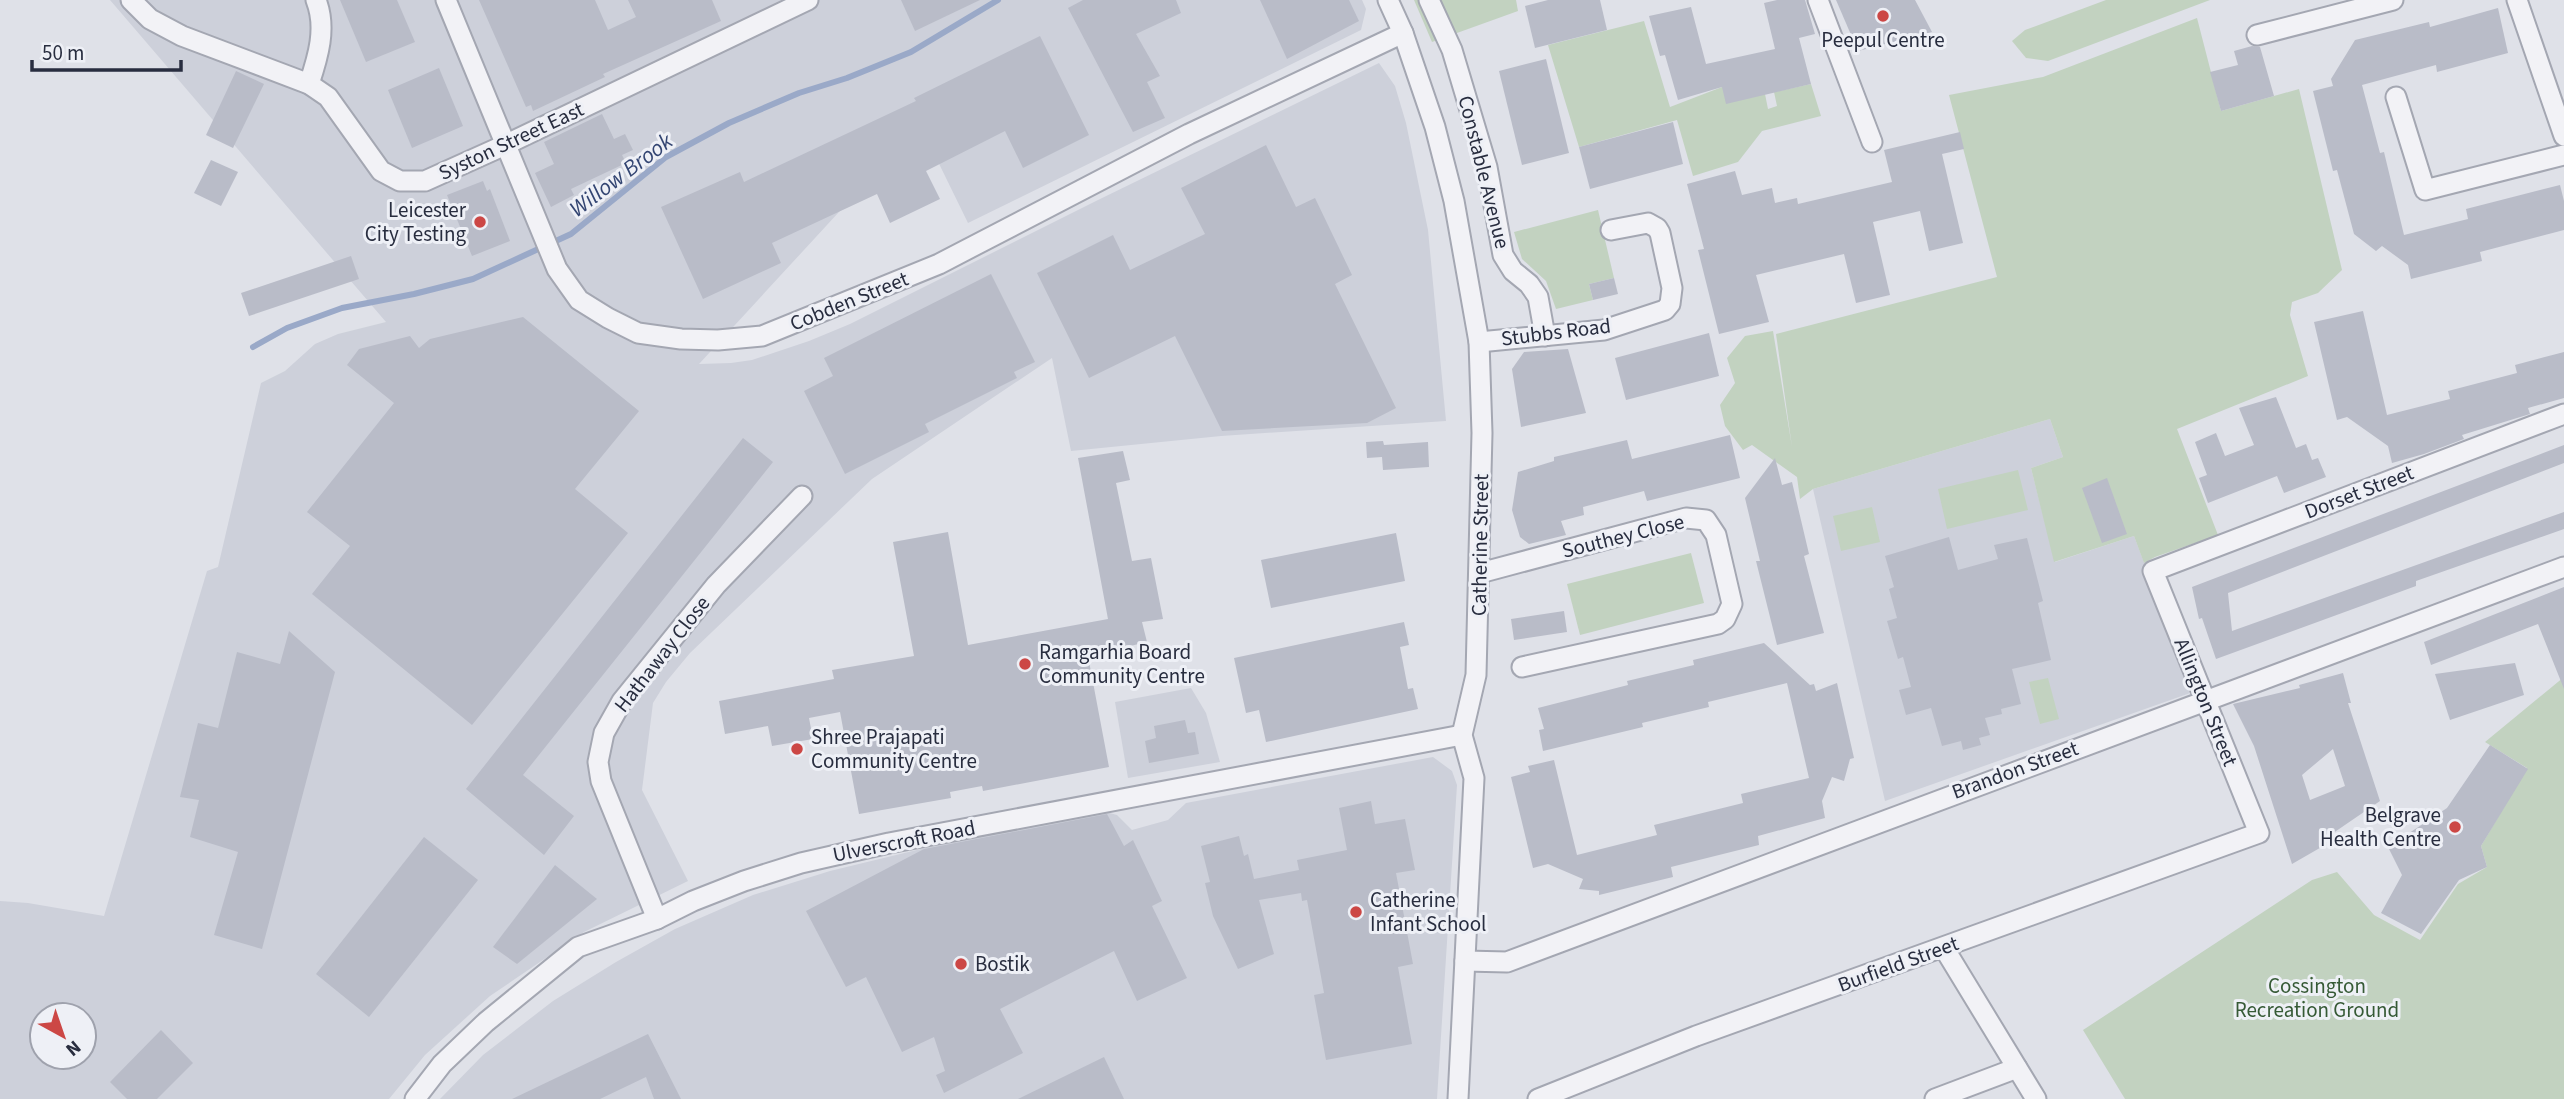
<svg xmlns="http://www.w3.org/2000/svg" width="2564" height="1099" viewBox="0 0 2564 1099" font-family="'Source Sans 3',sans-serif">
<rect width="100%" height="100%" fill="#dfe1e8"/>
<g fill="#cdd0da" fill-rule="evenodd">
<path d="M 110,0 L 1362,0 L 1366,9 L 1361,30 L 968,223 L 924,133 L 885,162 L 699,364 L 731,363 L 752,360 L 809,341 L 850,324 L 1098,200 L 1379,63 L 1395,86 L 1406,123 L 1428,230 L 1446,421 L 1221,436 L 1071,451 L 1052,358 L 872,479 L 690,653 L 666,682 L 653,703 L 642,790 L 688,881 L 584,932 L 490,996 L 425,1055 L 389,1099 L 0,1099 L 0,901 L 28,903 L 104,916 L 207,571 L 218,567 L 261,383 L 285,371 L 315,344 L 338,334 L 386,322 ZM 42,1015 L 84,1015 L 84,1057 L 42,1057 Z"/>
<path d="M 2050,419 L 2063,457 L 2031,468 L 2055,562 L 2134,536 L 2193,692 L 1885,801 L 1813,489 Z"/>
<path d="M 1191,688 L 1206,713 L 1220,762 L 1128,778 L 1115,702 Z"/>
<path d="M 1433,757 L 1452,771 L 1457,785 L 1437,1099 L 440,1099 L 483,1055 L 553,1001 L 616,962 L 675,929 L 753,895 L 830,871 L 925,848 L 1106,812 L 1117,815 L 1132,830 L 1168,820 L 1186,803 Z"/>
</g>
<g fill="#c2d2c0">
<path d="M 1414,0 L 1516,0 L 1518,11 L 1432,42 Z"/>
<path d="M 2106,0 L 2210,0 L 2048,61 L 2026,58 L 2012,41 L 2025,30 Z"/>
<path d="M 2197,18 L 2221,111 L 2299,89 L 2342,270 L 2318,293 L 2292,302 L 2290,315 L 2308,376 L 2177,429 L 2218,535 L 2155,557 L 2144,563 L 2134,536 L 2054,562 L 2031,468 L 2063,457 L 2050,419 L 1813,489 L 1800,499 L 1797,477 L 1752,445 L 1743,450 L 1725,426 L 1720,405 L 1735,383 L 1727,358 L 1745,336 L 1773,331 L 1792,447 L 1776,334 L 1997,277 L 1949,95 L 2043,77 Z"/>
<path d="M 1644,21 L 1670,107 L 1722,87 L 1765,94 L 1768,109 L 1777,106 L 1774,92 L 1811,84 L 1821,116 L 1762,131 L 1738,162 L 1693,176 L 1677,120 L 1579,147 L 1548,45 Z"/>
<path d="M 1598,210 L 1614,278 L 1589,284 L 1593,300 L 1556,309 L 1546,281 L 1522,259 L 1514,232 Z"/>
<path d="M 2018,470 L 2028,510 L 1947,529 L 1938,489 Z"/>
<path d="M 1872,507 L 1880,542 L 1841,551 L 1833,516 Z"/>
<path d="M 1691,553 L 1704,603 L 1580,635 L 1567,584 Z"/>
<path d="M 2564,677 L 2564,1099 L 2125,1099 L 2083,1030 L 2312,880 L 2337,872 L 2374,915 L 2420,940 L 2458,884 L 2487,867 L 2481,846 L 2527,768 L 2485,742 Z"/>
<path d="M 2048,678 L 2059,719 L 2040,724 L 2029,682 Z"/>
</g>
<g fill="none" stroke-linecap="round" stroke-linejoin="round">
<path stroke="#9aa9c8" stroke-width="6" d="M 253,347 L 287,328 L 342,308 L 414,294 L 473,279 L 571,234 L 666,157 L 729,123 L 799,93 L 847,78 L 911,52 L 998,0"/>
</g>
<g fill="#b9bcc8" fill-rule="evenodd">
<path d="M 340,0 L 397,0 L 415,42 L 366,62 Z"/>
<path d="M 479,0 L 595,0 L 608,30 L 636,17 L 628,0 L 712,0 L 721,21 L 603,74 L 605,77 L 533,111 L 531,105 L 526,107 Z"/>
<path d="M 901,0 L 980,0 L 915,31 Z"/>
<path d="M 1083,0 L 1176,0 L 1181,13 L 1136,34 L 1160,76 L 1147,82 L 1165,118 L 1133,132 L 1068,8 Z"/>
<path d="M 1260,0 L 1349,0 L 1359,21 L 1287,59 Z"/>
<path d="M 1548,0 L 1600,0 L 1607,30 L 1535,48 L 1525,6 Z"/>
<path d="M 1777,0 L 1805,0 L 1815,34 L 1799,38 L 1811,84 L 1726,104 L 1722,87 L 1678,100 L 1665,55 L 1660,56 L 1649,16 L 1691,7 L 1706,64 L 1775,49 L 1764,3 Z"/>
<path d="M 1836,0 L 1915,0 L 1932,32 L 1858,51 Z"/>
<path d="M 2498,8 L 2508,53 L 2437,72 L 2436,65 L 2362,85 L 2380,153 L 2384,152 L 2404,235 L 2468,219 L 2466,209 L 2560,185 L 2564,201 L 2564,230 L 2480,252 L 2482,261 L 2411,279 L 2408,265 L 2382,246 L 2376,251 L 2354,234 L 2337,170 L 2333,171 L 2313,91 L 2333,86 L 2331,79 L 2355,40 L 2429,22 L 2430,27 Z"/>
<path d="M 1040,36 L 1089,135 L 1023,168 L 1005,131 L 926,171 L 940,199 L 890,223 L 877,194 L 772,243 L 781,263 L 703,299 L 661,207 L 740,172 L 744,182 L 916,101 L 914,98 Z"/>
<path d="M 2252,46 L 2260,47 L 2274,96 L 2221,111 L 2210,72 L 2238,65 L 2234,51 Z"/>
<path d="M 1546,59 L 1569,153 L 1522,165 L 1499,71 Z"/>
<path d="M 439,68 L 463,126 L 412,148 L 388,90 Z"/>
<path d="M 236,71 L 264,84 L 233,148 L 206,135 Z"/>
<path d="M 602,114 L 614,139 L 625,134 L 633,150 L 622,155 L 626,163 L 571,189 L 574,195 L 551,207 L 535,173 L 554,164 L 544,142 Z"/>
<path d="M 1673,122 L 1683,164 L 1590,189 L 1579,147 Z"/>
<path d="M 1960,132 L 1964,149 L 1942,154 L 1963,243 L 1929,251 L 1920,211 L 1873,222 L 1890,295 L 1856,303 L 1844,254 L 1756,275 L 1769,322 L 1719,334 L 1698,250 L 1704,249 L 1687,184 L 1735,171 L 1742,195 L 1772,188 L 1775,203 L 1797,198 L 1798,204 L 1892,182 L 1884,150 Z"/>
<path d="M 1266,145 L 1296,207 L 1315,198 L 1352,275 L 1335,284 L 1396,408 L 1367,423 L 1222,431 L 1175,336 L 1089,378 L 1037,273 L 1113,235 L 1130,270 L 1205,234 L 1181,188 Z"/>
<path d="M 211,160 L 238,172 L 221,206 L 194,193 Z"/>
<path d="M 483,181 L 487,191 L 490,189 L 510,241 L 472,256 L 447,195 Z"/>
<path d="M 351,256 L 359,279 L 249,316 L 241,293 Z"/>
<path d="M 991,274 L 1035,362 L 1014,372 L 1017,378 L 925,424 L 929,432 L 845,474 L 804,391 L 833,376 L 824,358 Z"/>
<path d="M 1614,278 L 1618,294 L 1593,300 L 1589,284 Z"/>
<path d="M 2363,311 L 2387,415 L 2450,399 L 2448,391 L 2517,373 L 2515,365 L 2564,352 L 2564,398 L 2528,408 L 2530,414 L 2462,435 L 2464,439 L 2424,454 L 2392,463 L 2388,446 L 2347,417 L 2337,420 L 2314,322 Z"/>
<path d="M 523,317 L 639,411 L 575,489 L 628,533 L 472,725 L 312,594 L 350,546 L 307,512 L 394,403 L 347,365 L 359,349 L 410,336 L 419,348 L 430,339 Z"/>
<path d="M 1709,333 L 1719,376 L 1626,400 L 1615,358 Z"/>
<path d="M 1568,349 L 1586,413 L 1521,427 L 1512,369 L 1524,352 Z"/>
<path d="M 2276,397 L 2296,448 L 2306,444 L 2312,460 L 2318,458 L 2326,477 L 2284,493 L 2277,476 L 2208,503 L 2199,478 L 2207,475 L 2195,442 L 2216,433 L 2225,456 L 2254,445 L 2239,408 Z"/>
<path d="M 1730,435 L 1740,478 L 1647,501 L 1644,491 L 1583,507 L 1584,515 L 1561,521 L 1566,535 L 1529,544 L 1520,537 L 1512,510 L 1518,472 L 1554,461 L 1554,457 L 1627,440 L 1632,459 Z"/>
<path d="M 743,438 L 773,462 L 523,775 L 574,816 L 544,855 L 466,789 Z"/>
<path d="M 1383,441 L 1384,445 L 1428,442 L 1429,467 L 1383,470 L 1382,457 L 1367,458 L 1366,442 Z"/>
<path d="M 2564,445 L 2564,463 L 2228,593 L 2232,631 L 2564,512 L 2564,529 L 2416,581 L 2416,586 L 2216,659 L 2202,618 L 2199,619 L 2192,587 Z"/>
<path d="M 1123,451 L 1130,480 L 1116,483 L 1132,561 L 1151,558 L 1163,619 L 1142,622 L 1147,642 L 1088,656 L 1109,767 L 983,791 L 982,786 L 950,792 L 951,798 L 859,814 L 840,712 L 809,718 L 813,739 L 772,746 L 768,726 L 725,734 L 719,701 L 834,679 L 832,670 L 914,656 L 893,542 L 948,532 L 968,645 L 1108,619 L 1078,458 Z"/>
<path d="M 1775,458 L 1782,485 L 1792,482 L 1809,554 L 1804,556 L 1824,633 L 1777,645 L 1756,561 L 1760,561 L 1745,498 Z"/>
<path d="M 2107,478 L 2127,534 L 2102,543 L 2082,488 Z"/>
<path d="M 1396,533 L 1405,581 L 1271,608 L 1261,560 Z"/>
<path d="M 1949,537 L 1958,570 L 1998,559 L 1994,545 L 2027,538 L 2043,601 L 2038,603 L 2051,660 L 2012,669 L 2021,704 L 2001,709 L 2002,714 L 1985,718 L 1990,735 L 1979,738 L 1981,745 L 1963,750 L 1961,741 L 1942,746 L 1931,708 L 1906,715 L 1899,690 L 1911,687 L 1903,657 L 1898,659 L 1887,621 L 1897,618 L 1889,589 L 1894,587 L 1885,556 Z"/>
<path d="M 2564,587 L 2564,689 L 2538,624 L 2431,665 L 2424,642 Z"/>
<path d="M 1564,611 L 1567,632 L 1514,640 L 1511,619 Z"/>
<path d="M 1404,622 L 1409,645 L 1400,647 L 1408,689 L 1413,688 L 1418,709 L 1266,742 L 1259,710 L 1246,713 L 1234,658 Z"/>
<path d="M 289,631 L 335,672 L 262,949 L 214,935 L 238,852 L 190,837 L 199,800 L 180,797 L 198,723 L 218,728 L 237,652 L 280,664 Z"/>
<path d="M 1764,643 L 1810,685 L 1814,684 L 1816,691 L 1837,683 L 1854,758 L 1850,759 L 1844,781 L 1832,777 L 1822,801 L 1825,818 L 1758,836 L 1759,845 L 1671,867 L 1673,877 L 1599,895 L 1599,891 L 1579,889 L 1583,879 L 1548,864 L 1533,868 L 1511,777 L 1530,772 L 1528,766 L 1554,760 L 1577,855 L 1657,835 L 1654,825 L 1743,803 L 1741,794 L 1809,778 L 1787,683 L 1708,702 L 1709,707 L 1642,723 L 1643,727 L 1543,751 L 1539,730 L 1544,729 L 1538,708 L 1628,685 L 1627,681 L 1694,665 L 1693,660 Z"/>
<path d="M 2515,663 L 2524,695 L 2450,720 L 2435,674 Z"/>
<path d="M 2343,673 L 2351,703 L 2348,703 L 2380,801 L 2323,840 L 2325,845 L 2292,864 L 2254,746 L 2233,704 L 2300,688 L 2299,685 ZM 2333,749 L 2345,786 L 2310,800 L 2302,775 Z"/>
<path d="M 1185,720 L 1188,733 L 1195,732 L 1199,754 L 1149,763 L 1145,741 L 1156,738 L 1154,726 Z"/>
<path d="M 2490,745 L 2528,769 L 2481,846 L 2487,867 L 2459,880 L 2421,934 L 2381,913 L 2402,875 L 2388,847 L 2447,808 Z"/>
<path d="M 1371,801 L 1375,824 L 1405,819 L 1415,870 L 1396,873 L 1413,964 L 1398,967 L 1412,1044 L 1326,1060 L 1314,995 L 1324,993 L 1307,900 L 1302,901 L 1301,893 L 1259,900 L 1274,954 L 1238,969 L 1213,916 L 1205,883 L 1210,882 L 1201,846 L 1239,836 L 1244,856 L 1248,854 L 1254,879 L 1299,870 L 1297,860 L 1347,850 L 1339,808 Z"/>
<path d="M 1107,814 L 1124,846 L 1133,840 L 1162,901 L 1152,906 L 1187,978 L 1137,1001 L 1114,951 L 1000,1009 L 1023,1053 L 944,1093 L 936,1075 L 945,1071 L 934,1037 L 902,1052 L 866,977 L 846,987 L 806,911 L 924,849 Z"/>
<path d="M 424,837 L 478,880 L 369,1017 L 316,974 Z"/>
<path d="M 555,865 L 597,899 L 517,964 L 493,947 Z"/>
<path d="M 161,1030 L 193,1063 L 157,1099 L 127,1099 L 110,1082 Z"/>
<path d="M 648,1034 L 681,1099 L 654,1099 L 646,1077 L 600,1099 L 512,1099 Z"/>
<path d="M 1104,1057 L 1124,1099 L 1018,1099 Z"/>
</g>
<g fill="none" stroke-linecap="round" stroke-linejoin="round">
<defs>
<g id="minor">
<path d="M 131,0 L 150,19 L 182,36 L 309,84 L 328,97 L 381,171 L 400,181 L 425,181 L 505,145 L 808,0"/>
<path d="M 446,0 L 557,269 L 579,300 L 608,318 L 638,333 L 681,339 L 718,340 L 762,336 L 939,264 L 1189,134 L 1403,33"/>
<path d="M 1388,0 L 1403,33 L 1435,127 L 1454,201 L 1479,342 L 1482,433 L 1476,675 L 1462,735 L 1474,778 L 1458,1099"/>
<path d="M 1429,0 L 1452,50 L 1487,167 L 1503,255 L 1513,271 L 1529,284 L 1538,297 L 1545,336"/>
<path d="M 1818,0 L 1872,142"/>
<path d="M 2517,0 L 2564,136"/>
<path d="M 2257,35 L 2393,0"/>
<path d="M 309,84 C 318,57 327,28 316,0"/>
<path d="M 2396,97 L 2425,190 L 2564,155"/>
<path d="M 1479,342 L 1604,330 L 1665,310 L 1670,304 L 1672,288 L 1660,233 L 1657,228 L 1648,223 L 1611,230"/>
<path d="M 1480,573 L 1686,518 L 1706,520 L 1716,535 L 1732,604 L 1725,619 L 1718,624 L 1522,667"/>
<path d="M 657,919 L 601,781 L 598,762 L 604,733 L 622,701 L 716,585 L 802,496"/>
<path d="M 1944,948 L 2036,1099"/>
<path d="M 1465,961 L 1507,962 L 2564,567"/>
<path d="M 415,1099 L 442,1064 L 486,1022 L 578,947 L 657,919 L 693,901 L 744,881 L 801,863 L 889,843 L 1462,735"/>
<path d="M 1538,1099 L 1696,1036 L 2259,833 L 2153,571 L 2564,414"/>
<path d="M 1935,1099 L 2017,1068"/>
</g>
</defs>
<use href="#minor" stroke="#a4a7b2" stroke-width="23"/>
<use href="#minor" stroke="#f2f2f6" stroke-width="19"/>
</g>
<g fill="#cc4745" stroke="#eef0f6" stroke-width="2.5">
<circle cx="1883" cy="16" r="7"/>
<circle cx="480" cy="222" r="7"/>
<circle cx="1025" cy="664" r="7"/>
<circle cx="797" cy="749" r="7"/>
<circle cx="2455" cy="827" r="7"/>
<circle cx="1356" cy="912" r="7"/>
<circle cx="961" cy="964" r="7"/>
</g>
<g text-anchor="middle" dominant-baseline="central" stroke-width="6" stroke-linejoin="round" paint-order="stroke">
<g font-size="21" fill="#282d3f" stroke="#eef0f6" text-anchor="start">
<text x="1883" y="40" text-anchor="middle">Peepul Centre</text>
<text x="466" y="210" text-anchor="end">Leicester<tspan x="466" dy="24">City Testing</tspan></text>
<text x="1039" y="652">Ramgarhia Board<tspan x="1039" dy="24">Community Centre</tspan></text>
<text x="811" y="737">Shree Prajapati<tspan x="811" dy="24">Community Centre</tspan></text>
<text x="2441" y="815" text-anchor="end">Belgrave<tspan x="2441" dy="24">Health Centre</tspan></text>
<text x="1370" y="900">Catherine<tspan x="1370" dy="24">Infant School</tspan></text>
<text x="975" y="964">Bostik</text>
</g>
<g font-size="21" fill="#282d3f" stroke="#eef0f6">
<text transform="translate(511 141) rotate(-25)">Syston Street East</text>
<text transform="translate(1484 172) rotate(76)">Constable Avenue</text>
<text transform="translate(849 301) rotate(-22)">Cobden Street</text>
<text transform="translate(1556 332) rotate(-7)">Stubbs Road</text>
<text transform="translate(2359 492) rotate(-21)">Dorset Street</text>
<text transform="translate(1623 536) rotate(-14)">Southey Close</text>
<text transform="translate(1480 545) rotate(-89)">Catherine Street</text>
<text transform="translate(662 654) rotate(-52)">Hathaway Close</text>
<text transform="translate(2206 702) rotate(68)">Allington Street</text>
<text transform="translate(2015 770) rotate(-20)">Brandon Street</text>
<text transform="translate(904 841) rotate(-11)">Ulverscroft Road</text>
<text transform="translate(1898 964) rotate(-20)">Burfield Street</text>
</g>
<g font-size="21" fill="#365a36" stroke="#eef0f6">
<text x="2317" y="986">Cossington<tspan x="2317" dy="24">Recreation Ground</tspan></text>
</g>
<g font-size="23" font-style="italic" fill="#334572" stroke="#eef0f6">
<text transform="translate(621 175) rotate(-37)">Willow Brook</text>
</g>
</g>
<g transform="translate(63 1036) rotate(140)"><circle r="33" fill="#eef0f6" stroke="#9fa2ad" stroke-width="2"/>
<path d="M0-5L12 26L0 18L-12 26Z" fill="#cc4745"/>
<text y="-10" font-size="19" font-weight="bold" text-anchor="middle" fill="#282d3f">N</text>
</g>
<path d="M32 60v10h149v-10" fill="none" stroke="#282d3f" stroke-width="3.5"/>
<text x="42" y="60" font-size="21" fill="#282d3f" stroke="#eef0f6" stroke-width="5" paint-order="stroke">50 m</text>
</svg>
